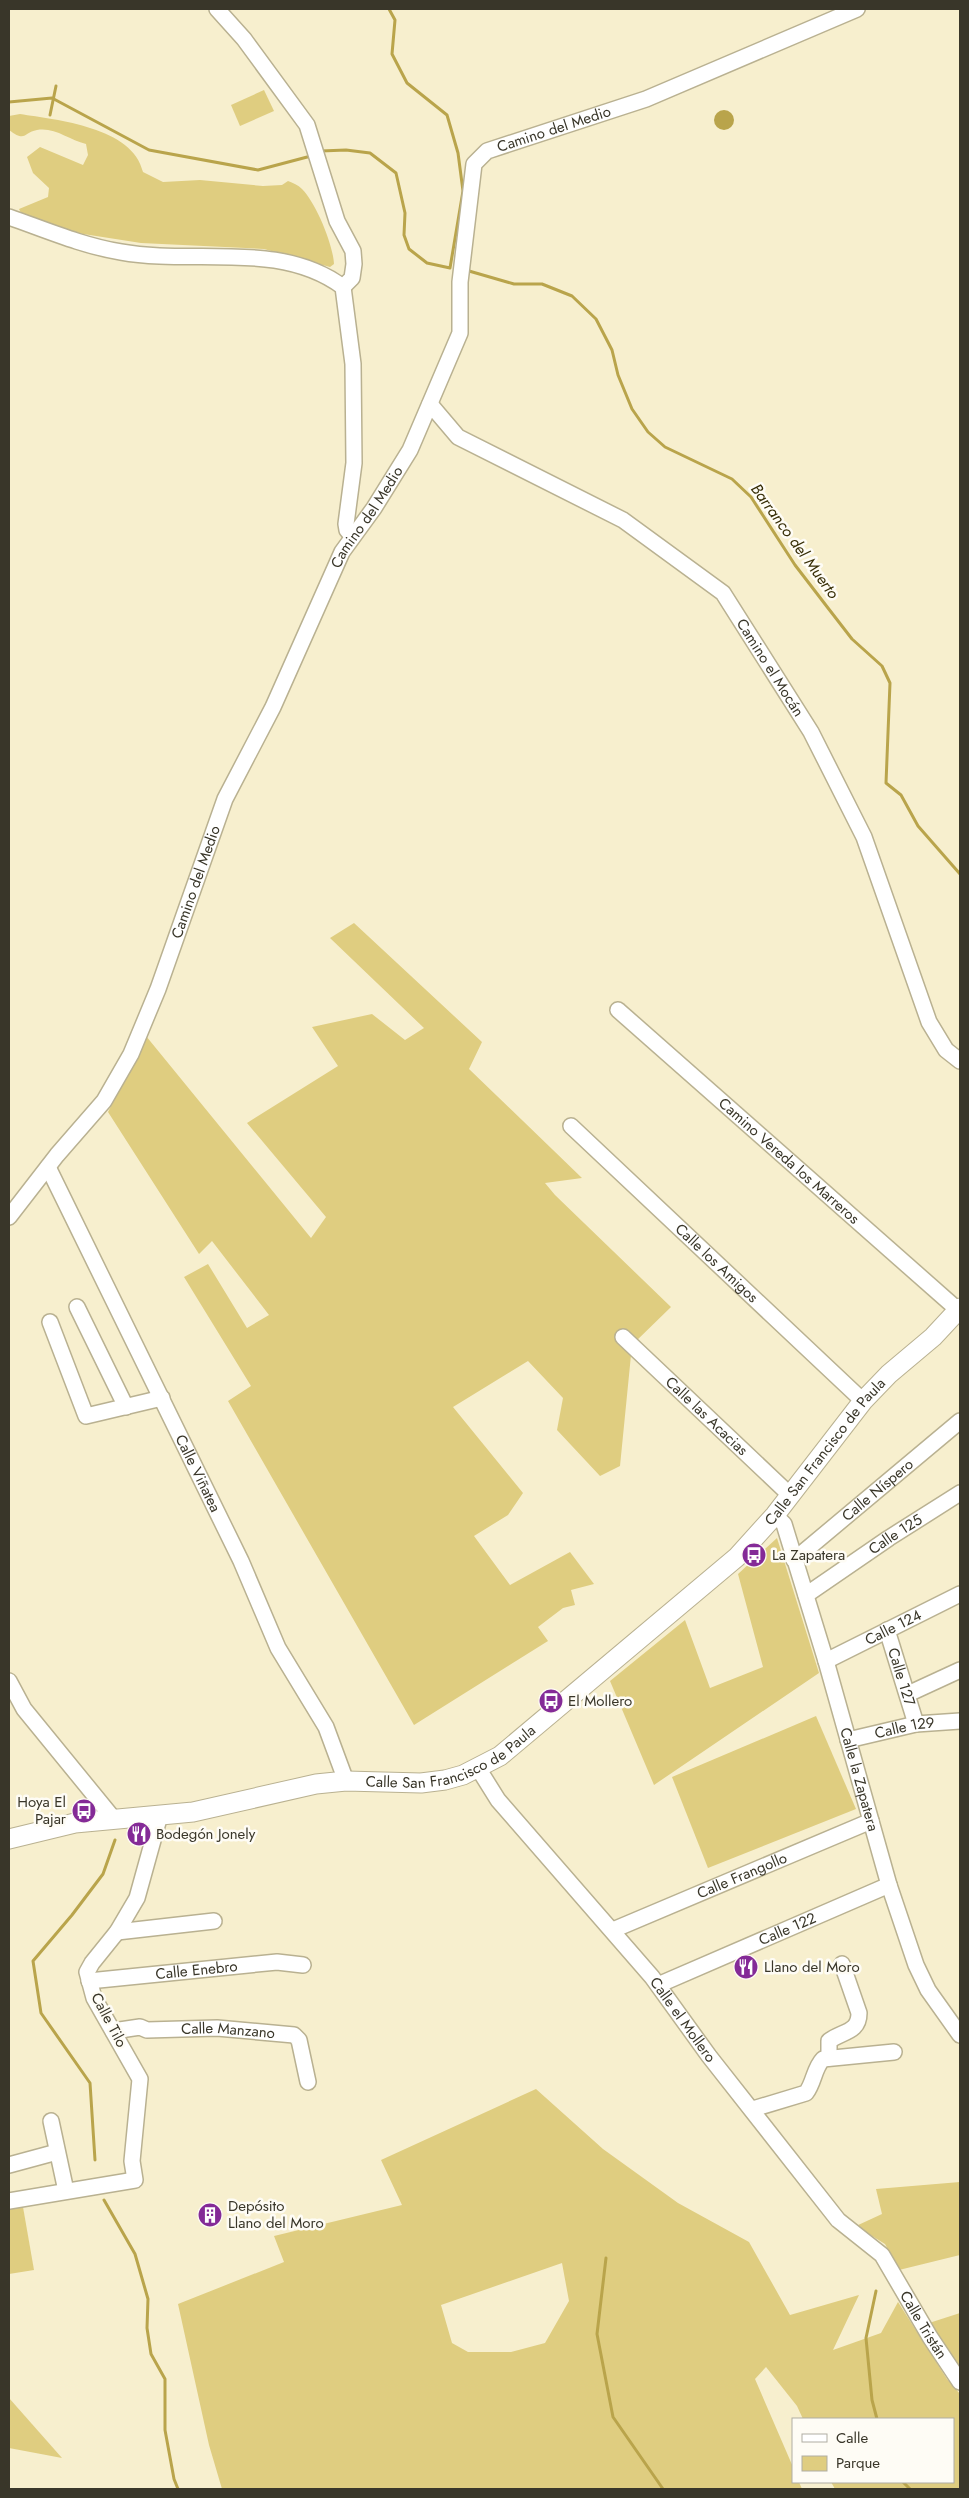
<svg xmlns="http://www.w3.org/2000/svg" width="969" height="2498" viewBox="0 0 969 2498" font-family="Jost,sans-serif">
<rect width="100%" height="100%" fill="#f7efce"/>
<g fill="#dfcd80" fill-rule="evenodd">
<path d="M 264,90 L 274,111 L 240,126 L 231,105 Z"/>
<path d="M 20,114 C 57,120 133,127 143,172 L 163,182 L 200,180 L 263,186 L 282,185 L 288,181 C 293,183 298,185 302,189 C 316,203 333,244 334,264 L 330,267 L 264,249 L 141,243 L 77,233 L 22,215 L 19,209 L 48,197 L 49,188 L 33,173 L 27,157 L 40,147 L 83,165 L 88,155 L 86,144 C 69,140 55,127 37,130 C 24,132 26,143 9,130 L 9,116 Z"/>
<path d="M 354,923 L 482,1042 L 469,1069 L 582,1178 L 545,1183 L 555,1195 L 671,1307 L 632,1345 L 620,1466 L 600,1476 L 557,1430 L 563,1398 L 528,1361 L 453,1407 L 523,1493 L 508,1515 L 474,1536 L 510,1585 L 570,1552 L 594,1584 L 571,1590 L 575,1605 L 563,1608 L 538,1627 L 548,1641 L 414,1725 L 228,1401 L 251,1386 L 184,1277 L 208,1264 L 247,1328 L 269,1315 L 212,1241 L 199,1254 L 108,1112 L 146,1036 L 311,1238 L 326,1217 L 247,1123 L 338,1066 L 312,1027 L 372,1014 L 405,1040 L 424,1028 L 330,938 Z"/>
<path d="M 777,1538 L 819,1673 L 654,1785 L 610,1681 L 685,1620 L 710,1688 L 763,1667 L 738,1574 Z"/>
<path d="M 816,1716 L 856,1809 L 708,1868 L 672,1777 Z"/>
<path d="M 536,2089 L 603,2149 L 678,2203 L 749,2242 L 790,2315 L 859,2295 L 833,2350 L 881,2333 L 898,2302 L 947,2379 L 960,2394 L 960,2489 L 835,2489 L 831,2482 L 953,2482 L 953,2419 L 803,2419 L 797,2406 L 766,2367 L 755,2379 L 793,2467 L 793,2482 L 799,2482 L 802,2489 L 222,2489 L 209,2445 L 178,2304 L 284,2262 L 274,2236 L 402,2205 L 381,2160 ZM 562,2263 L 569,2301 L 545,2343 L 511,2352 L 468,2352 L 452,2343 L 441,2305 Z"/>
<path d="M 960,2182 L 960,2255 L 899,2270 L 885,2244 L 856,2226 L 882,2214 L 876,2189 Z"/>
<path d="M 23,2207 L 34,2270 L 9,2274 L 9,2209 Z"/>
<path d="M 960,2313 L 960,2376 L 926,2324 Z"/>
<path d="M 9,2398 L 62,2458 L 9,2448 Z"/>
</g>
<circle fill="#b9a44b" cx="724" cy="120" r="10"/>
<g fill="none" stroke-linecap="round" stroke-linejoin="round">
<g stroke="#b9a44b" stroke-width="3">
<path d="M 9,102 L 52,98 L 149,150 L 258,170 L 311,156"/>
<path d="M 50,115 L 56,86"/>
<path d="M 321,151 L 346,150 L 370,153 L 396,173 L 405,213 L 404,235 L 409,249 L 427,263 L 450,268 L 463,191 L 458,153 L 447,115 L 407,83 L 392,54 L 395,20 L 389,9"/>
<path d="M 469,271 L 514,284 L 542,284 L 572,296 L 596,319 L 612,350 L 618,375 L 632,409 L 648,432 L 665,447 L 732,479 L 751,497 L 795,565 L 828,608 L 852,639 L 882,666 L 890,683 L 886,783 L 901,795 L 918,826 L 960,874"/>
<path d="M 95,2160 L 90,2083 L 41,2013 L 33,1961 L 72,1915 L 103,1874 L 115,1840"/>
<path d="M 104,2200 L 135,2254 L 148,2299 L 147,2328 L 151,2354 L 165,2379 L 165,2430 L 174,2479 L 178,2489"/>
<path d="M 606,2258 L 597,2334 L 613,2417 L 663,2489"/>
<path d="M 876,2291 L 866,2338 L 872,2400 L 877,2419"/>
<path d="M 903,2482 L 910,2489"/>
</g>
<defs>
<g id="minor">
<path d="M 217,9 L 244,39 L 307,125 L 337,221 L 353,251 L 354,264 L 352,278 L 343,287"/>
<path d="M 9,217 C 46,230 83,246 121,252 C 193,265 280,240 343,287 L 353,364 L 354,463 L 346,524 L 347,530 L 352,536"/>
<path id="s1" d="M 430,404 L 458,437 L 623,520 L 723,593 L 811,732 L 864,837 L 929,1022 L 946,1050 L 960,1061"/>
<path id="s2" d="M 618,1010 L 958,1310"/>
<path id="s3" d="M 571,1126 L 863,1401"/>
<path id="s4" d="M 48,1167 L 241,1561 L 278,1648 L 326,1727 L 346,1781"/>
<path id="s5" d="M 9,1217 L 57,1155 L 104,1101 L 131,1054 L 158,989 L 225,799 L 273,707 L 342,552 L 374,508 L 410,450 L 460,333 L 460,282 L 474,164 L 487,151 L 646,99 L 857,9"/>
<path d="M 77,1307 L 126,1407"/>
<path d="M 50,1322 L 86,1416 L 162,1398"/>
<path id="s6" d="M 623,1337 L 790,1495"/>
<path id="s7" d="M 775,1515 L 784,1524 L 826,1661 L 889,1885 L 916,1965 L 928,1990 L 960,2035"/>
<path id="s8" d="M 794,1560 L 960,1421"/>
<path id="s9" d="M 806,1595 L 889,1538 L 960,1493"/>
<path id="s10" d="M 887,1630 L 916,1724"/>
<path id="s11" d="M 826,1661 L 960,1594"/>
<path d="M 9,1681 L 24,1709 L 113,1818"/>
<path d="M 908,1694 L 960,1670"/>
<path id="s12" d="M 848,1740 L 916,1724 L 960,1721"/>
<path id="s13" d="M 478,1768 L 498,1800 L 652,1977 L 709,2056 L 838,2220 L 882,2255 L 930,2337 L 960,2382"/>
<path id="s14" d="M 613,1930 L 871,1821"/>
<path d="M 117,1932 L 214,1921"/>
<path id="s15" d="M 89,1981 L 277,1962 L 303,1965"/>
<path id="s16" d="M 658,1985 L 889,1885"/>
<path id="s17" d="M 113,2031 L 140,2027 L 147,2030 L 217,2028 L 294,2035 L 299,2040 L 308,2082"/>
<path d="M 829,2058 L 829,2041 C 842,2031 859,2033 859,2013 L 842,1964"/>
<path d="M 753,2109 L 806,2093 C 814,2083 814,2068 823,2059 L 894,2052"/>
<path d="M 51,2121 L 66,2191"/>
<path d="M 9,2165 L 57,2152"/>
<path d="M 9,2201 L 135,2180 L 132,2161 L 140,2079 L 94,1998 L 87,1972 L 92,1963 L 117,1932 L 137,1898 L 160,1815"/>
</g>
<g id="major">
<path id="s18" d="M 9,1839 L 75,1823 L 193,1812 L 316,1784 L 346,1781 L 421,1783 L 445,1780 L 463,1775 L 500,1756 L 737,1557 L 775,1515 L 863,1401 L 889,1374 L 933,1337 L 960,1308"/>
</g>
</defs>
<use href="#minor" stroke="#b9b191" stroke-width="18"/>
<use href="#major" stroke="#b9b191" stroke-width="21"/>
<use href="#minor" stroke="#fff" stroke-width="15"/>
<use href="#major" stroke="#fff" stroke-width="19"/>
</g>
<defs>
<symbol id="bus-disc" viewBox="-11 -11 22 22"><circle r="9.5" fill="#842a97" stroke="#fefcf5"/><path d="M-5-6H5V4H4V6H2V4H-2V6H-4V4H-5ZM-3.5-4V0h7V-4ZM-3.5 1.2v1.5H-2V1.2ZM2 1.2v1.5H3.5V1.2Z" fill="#fff"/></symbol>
<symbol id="restaurant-disc" viewBox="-11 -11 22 22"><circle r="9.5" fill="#842a97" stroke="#fefcf5"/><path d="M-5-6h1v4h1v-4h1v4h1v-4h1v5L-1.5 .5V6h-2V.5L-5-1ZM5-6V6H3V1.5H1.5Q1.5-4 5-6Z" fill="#fff"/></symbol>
<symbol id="building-disc" viewBox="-11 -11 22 22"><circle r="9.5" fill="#842a97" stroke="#fefcf5"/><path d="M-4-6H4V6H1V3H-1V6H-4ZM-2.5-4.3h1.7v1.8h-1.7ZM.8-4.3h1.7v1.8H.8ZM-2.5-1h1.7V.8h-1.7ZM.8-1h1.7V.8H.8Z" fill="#fff"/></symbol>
</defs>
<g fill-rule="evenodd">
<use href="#bus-disc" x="740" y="1541" width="28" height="28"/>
<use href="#bus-disc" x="537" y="1687" width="28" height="28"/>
<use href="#bus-disc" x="70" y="1797" width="28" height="28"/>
<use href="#restaurant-disc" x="125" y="1820" width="28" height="28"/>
<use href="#restaurant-disc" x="732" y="1953" width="28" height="28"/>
<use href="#building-disc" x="196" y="2201" width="28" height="28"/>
</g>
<g text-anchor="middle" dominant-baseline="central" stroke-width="5" stroke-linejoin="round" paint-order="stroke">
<g font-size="15" fill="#393629" stroke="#fefcf5">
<text stroke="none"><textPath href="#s5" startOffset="1258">Camino del Medio</textPath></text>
<text stroke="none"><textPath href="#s5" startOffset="792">Camino del Medio</textPath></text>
<text stroke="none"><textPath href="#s1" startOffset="440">Camino el Mocán</textPath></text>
<text stroke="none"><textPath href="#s5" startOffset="388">Camino del Medio</textPath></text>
<text stroke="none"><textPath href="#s2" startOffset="228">Camino Vereda los Marreros</textPath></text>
<text stroke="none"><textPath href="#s3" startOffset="200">Calle los Amigos</textPath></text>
<text stroke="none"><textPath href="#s6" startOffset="115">Calle las Acacias</textPath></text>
<text stroke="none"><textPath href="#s18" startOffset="949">Calle San Francisco de Paula</textPath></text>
<text stroke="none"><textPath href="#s4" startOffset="341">Calle Viñatea</textPath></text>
<text stroke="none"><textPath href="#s8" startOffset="109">Calle Níspero</textPath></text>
<text stroke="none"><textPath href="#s9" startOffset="108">Calle 125</textPath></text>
<text stroke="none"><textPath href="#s11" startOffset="75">Calle 124</textPath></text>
<text stroke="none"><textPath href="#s10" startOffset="49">Calle 127</textPath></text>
<text stroke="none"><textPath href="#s12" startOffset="58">Calle 129</textPath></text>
<text stroke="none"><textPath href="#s18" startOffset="454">Calle San Francisco de Paula</textPath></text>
<text stroke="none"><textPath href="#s7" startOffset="279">Calle la Zapatera</textPath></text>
<text stroke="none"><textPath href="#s14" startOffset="140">Calle Frangollo</textPath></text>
<text stroke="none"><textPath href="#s16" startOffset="141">Calle 122</textPath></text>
<text stroke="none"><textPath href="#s15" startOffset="108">Calle Enebro</textPath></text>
<text stroke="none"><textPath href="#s13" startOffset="325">Calle el Mollero</textPath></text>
<text transform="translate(109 2020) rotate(62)">Calle Tilo</text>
<text stroke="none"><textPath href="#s17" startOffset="116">Calle Manzano</textPath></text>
<text stroke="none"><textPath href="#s13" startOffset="716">Calle Tristán</textPath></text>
</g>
<g font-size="15" fill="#393629" stroke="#fefcf5" text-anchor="start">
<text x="772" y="1555">La Zapatera</text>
<text x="568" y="1701">El Mollero</text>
<text x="66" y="1802" text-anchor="end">Hoya El<tspan x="66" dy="17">Pajar</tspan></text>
<text x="156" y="1834">Bodegón Jonely</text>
<text x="764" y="1967">Llano del Moro</text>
<text x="228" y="2206">Depósito<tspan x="228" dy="17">Llano del Moro</tspan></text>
</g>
<g font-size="16" font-style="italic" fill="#362d05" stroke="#fefcf5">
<text transform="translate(795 541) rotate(54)">Barranco del Muerto</text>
</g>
</g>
<rect width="969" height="2498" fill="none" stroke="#393629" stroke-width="20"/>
<rect x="792" y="2418" width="162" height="65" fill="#fefcf5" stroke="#afada3"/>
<rect x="802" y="2434" width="25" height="8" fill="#ffffff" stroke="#afada3"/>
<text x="836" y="2443" font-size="15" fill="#393629">Calle</text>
<rect x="802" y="2456" width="25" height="15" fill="#dfcd80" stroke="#afada3"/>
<text x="836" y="2468" font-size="15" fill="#393629">Parque</text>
</svg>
